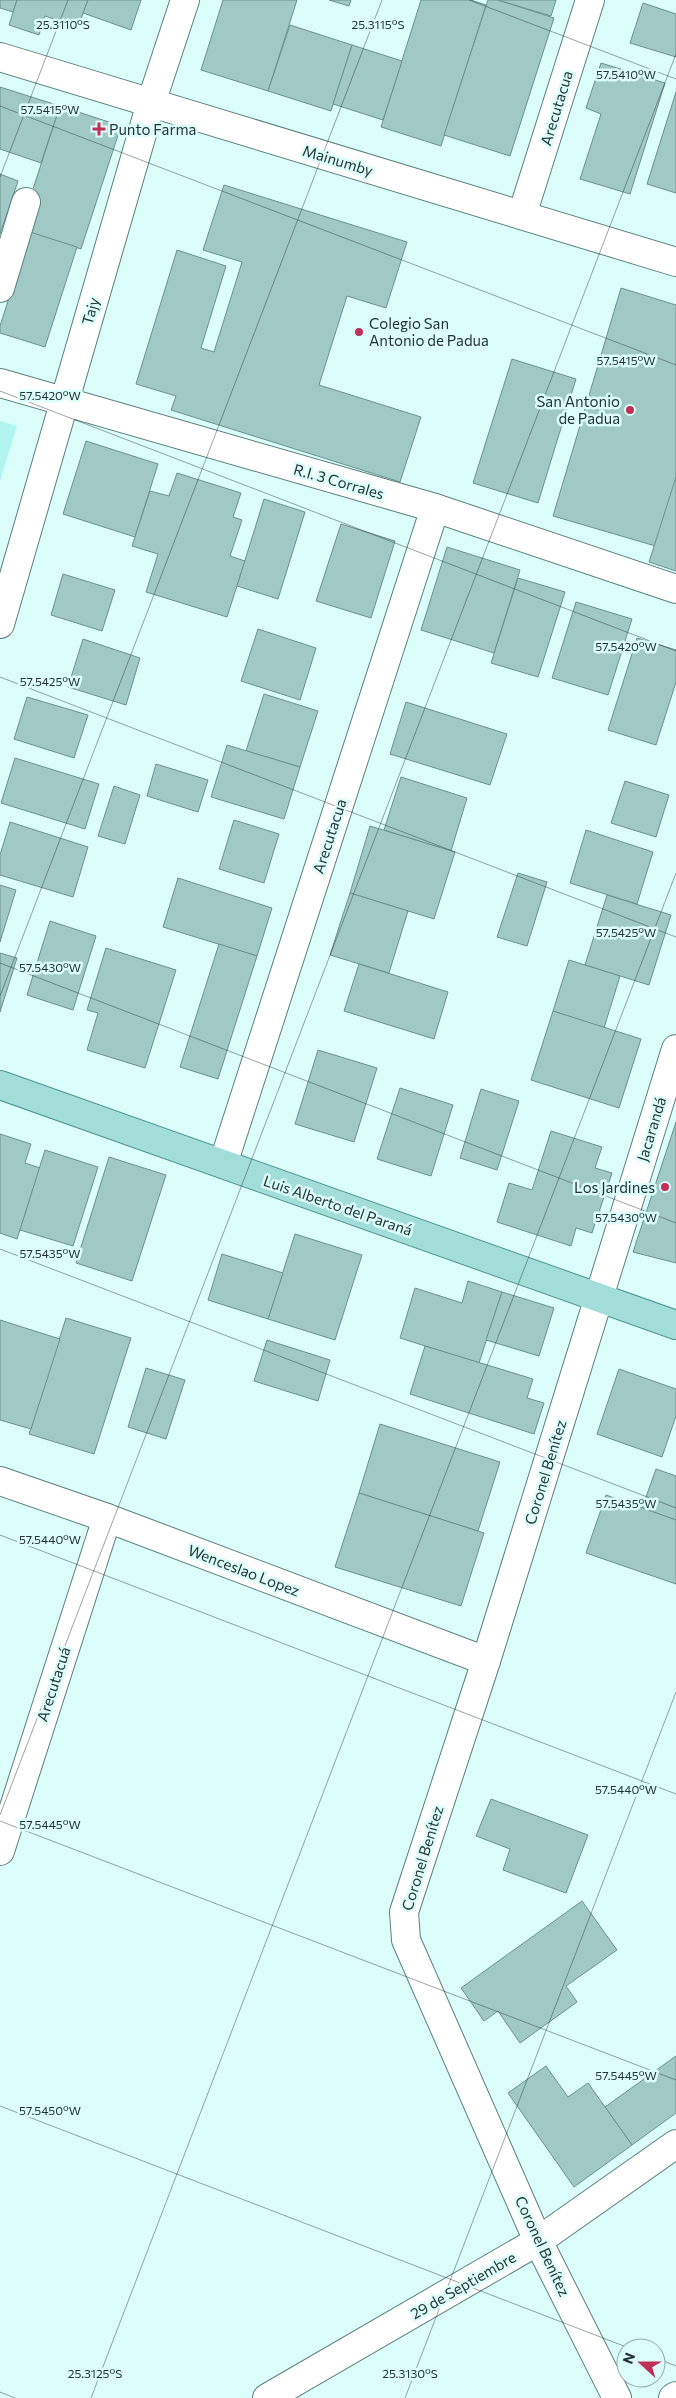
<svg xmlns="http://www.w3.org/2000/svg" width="676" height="2398" viewBox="0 0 676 2398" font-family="Commissioner,sans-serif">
<rect width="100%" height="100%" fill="#dcfefb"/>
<path fill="#b2f4ef" d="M 0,421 L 17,426 L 0,481 Z"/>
<g fill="#a0c9c5" stroke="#6a918e">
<path d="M 0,0 L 17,0 L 13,12 L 0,8 Z"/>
<path d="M 17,0 L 88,0 L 78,27 L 45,16 L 39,35 L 9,25 Z"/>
<path d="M 88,0 L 141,0 L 131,30 L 83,13 Z"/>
<path d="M 223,0 L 297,0 L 268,91 L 201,70 Z"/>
<path d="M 329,0 L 351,0 L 349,6 Z"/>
<path d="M 421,0 L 471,0 L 486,5 L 441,146 L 381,127 Z"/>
<path d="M 488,0 L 498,0 L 554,18 L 510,156 L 444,135 Z"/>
<path d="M 498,0 L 556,0 L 551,16 Z"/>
<path d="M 643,3 L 676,14 L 676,57 L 630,43 Z"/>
<path d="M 290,25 L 352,45 L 331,111 L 268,91 Z"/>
<path d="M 352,45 L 402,61 L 383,120 L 333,104 Z"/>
<path d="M 601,63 L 665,83 L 630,194 L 580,179 L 601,114 L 586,108 Z"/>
<path d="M 0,87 L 60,106 L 41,163 L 0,149 Z"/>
<path d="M 676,92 L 676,193 L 647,184 Z"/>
<path d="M 60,106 L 121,126 L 81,249 L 20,229 Z"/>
<path d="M 0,174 L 18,181 L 0,234 Z"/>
<path d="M 224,185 L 407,242 L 386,308 L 347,296 L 319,385 L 421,417 L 400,482 L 171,410 L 176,396 L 136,384 L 177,250 L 226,266 L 201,348 L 214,352 L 242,262 L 203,250 Z"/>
<path d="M 30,232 L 77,247 L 45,347 L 0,333 L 0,326 Z"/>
<path d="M 621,288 L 676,305 L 676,552 L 553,516 Z"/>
<path d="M 512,359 L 576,379 L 538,503 L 473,483 Z"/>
<path d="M 86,441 L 158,464 L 135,537 L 63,514 Z"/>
<path d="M 177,473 L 241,493 L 233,517 L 242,520 L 230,556 L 245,561 L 227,617 L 146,592 L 158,554 L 132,546 L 150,491 L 169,496 Z"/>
<path d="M 676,477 L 676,571 L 649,562 Z"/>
<path d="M 264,499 L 305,512 L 278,599 L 237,586 Z"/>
<path d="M 341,524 L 395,541 L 371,618 L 316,601 Z"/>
<path d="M 447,547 L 520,570 L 494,653 L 421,630 Z"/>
<path d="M 63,574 L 115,590 L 102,631 L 51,615 Z"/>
<path d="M 518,578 L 565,592 L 538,677 L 491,663 Z"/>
<path d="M 576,602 L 632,619 L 608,695 L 552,678 Z"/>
<path d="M 258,629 L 316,648 L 300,700 L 241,681 Z"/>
<path d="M 637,638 L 676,650 L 676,682 L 656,745 L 608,730 Z"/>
<path d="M 83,639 L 140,658 L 126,705 L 68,687 Z"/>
<path d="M 264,694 L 318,711 L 300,767 L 246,751 Z"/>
<path d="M 27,697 L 88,715 L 74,758 L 14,739 Z"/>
<path d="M 406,702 L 507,734 L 490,785 L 390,754 Z"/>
<path d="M 227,745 L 300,767 L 284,819 L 211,797 Z"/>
<path d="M 15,758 L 99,784 L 85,829 L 1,803 Z"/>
<path d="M 156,764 L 208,780 L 198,812 L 147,796 Z"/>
<path d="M 401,777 L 467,798 L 451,851 L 384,830 Z"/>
<path d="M 625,781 L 669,795 L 656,837 L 611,823 Z"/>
<path d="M 114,786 L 140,795 L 125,844 L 98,836 Z"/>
<path d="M 234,820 L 279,834 L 264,883 L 219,869 Z"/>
<path d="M 10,822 L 88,847 L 73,897 L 0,875 L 0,855 Z"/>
<path d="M 370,826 L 455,852 L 434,919 L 350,893 Z"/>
<path d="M 586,830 L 653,852 L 637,904 L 570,883 Z"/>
<path d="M 518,873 L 547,882 L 527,946 L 497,937 Z"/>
<path d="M 178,878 L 272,908 L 257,956 L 163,927 Z"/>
<path d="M 0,885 L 16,890 L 0,942 Z"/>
<path d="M 350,893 L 408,911 L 389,973 L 330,955 Z"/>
<path d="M 607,895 L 671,915 L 649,985 L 585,965 Z"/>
<path d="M 50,921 L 96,936 L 73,1010 L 27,995 Z"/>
<path d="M 219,944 L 257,956 L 218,1079 L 180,1067 Z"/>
<path d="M 106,948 L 176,970 L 145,1068 L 87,1050 L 98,1013 L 87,1010 Z"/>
<path d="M 0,953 L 17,958 L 0,1012 Z"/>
<path d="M 569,960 L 620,976 L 604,1028 L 553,1011 Z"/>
<path d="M 359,964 L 448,992 L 434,1039 L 344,1011 Z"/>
<path d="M 553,1011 L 641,1039 L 619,1108 L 531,1080 Z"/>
<path d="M 318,1050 L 377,1068 L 354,1142 L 295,1124 Z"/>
<path d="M 400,1088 L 453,1105 L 431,1176 L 377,1159 Z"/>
<path d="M 481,1089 L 519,1101 L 497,1170 L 460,1158 Z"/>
<path d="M 676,1122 L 676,1263 L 633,1252 Z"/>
<path d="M 551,1131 L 602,1147 L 595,1168 L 612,1173 L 592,1233 L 576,1228 L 571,1246 L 497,1222 L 509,1183 L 532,1190 Z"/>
<path d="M 0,1134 L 31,1144 L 25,1163 L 40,1168 L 17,1239 L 0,1233 Z"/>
<path d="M 45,1150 L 98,1167 L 73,1246 L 20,1230 Z"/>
<path d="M 109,1157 L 166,1175 L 132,1281 L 76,1263 Z"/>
<path d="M 295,1234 L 362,1255 L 335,1340 L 268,1319 Z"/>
<path d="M 222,1254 L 283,1273 L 268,1319 L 208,1300 Z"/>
<path d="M 468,1281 L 502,1292 L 479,1363 L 400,1338 L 415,1288 L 462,1303 Z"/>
<path d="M 502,1292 L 554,1308 L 539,1356 L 486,1340 Z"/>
<path d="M 66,1318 L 131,1338 L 94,1454 L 29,1434 Z"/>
<path d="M 0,1320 L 60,1339 L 31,1429 L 0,1420 Z"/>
<path d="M 267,1340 L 330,1360 L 318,1401 L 254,1381 Z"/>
<path d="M 425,1346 L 533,1379 L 527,1398 L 544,1403 L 534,1434 L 410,1394 Z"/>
<path d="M 146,1368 L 185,1380 L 166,1439 L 128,1427 Z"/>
<path d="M 619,1369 L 676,1389 L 676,1416 L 662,1457 L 597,1434 Z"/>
<path d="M 380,1424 L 500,1462 L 478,1531 L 359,1493 Z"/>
<path d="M 656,1469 L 676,1476 L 676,1520 L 642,1508 Z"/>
<path d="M 359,1493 L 484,1533 L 461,1606 L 335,1567 Z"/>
<path d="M 606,1495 L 676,1520 L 676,1584 L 586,1553 Z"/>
<path d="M 491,1799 L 588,1835 L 566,1893 L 503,1870 L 510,1849 L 476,1836 Z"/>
<path d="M 582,1901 L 617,1950 L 566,1986 L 577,2002 L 520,2043 L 498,2011 L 484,2021 L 461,1988 Z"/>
<path d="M 676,2056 L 676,2113 L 632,2145 L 605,2107 Z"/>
<path d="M 546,2066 L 568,2097 L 588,2083 L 632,2145 L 574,2187 L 508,2093 Z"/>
</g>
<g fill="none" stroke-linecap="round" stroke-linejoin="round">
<defs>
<g id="minor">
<path d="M 0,57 L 676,262"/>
<path d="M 522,215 L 590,0"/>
<path d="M 0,288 L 26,202"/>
<path d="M 0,383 L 435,508 L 676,589"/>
<path d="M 0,624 L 151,103 L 185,0"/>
<path d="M 223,1164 L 435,508"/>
<path d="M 0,1481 L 107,1518 L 486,1661"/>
<path d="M 0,1851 L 107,1518"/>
<path d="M 267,2398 L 538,2241 L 676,2144"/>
<path d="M 617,2398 L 538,2241 L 406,1940 L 404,1912 L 486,1661 L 676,1049"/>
<path d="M 673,2398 L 676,2396"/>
</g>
<path id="major" d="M 0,1085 L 676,1325"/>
</defs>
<use href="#minor" stroke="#5a807d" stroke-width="30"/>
<use href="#major" stroke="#4e938f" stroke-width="30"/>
<use href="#minor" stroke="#fff" stroke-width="28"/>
<use href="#major" stroke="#a2ddd9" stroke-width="28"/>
</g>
<path fill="none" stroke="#253534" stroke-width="1" stroke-opacity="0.45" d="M 469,0 L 676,79M 0,106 L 676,365M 0,177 L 68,0M 0,391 L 676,651M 0,677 L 676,937M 0,963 L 676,1223M 0,996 L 382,0M 0,1249 L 676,1508M 0,1535 L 676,1794M 0,1815 L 676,54M 0,1821 L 676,2080M 0,2106 L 629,2348M 656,2358 L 676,2366M 0,2392 L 15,2398M 91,2398 L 676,873M 405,2398 L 676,1692"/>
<g fill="#bf2f56" stroke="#dcfefb" stroke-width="2">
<path d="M96.5 121.5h5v5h5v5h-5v5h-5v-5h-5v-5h5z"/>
<circle cx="359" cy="332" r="5"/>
<circle cx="630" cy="410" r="5"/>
<circle cx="665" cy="1187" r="5"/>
</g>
<g text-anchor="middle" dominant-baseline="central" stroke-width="5" stroke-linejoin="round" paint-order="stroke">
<g font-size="15" fill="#253534" stroke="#dcfefb">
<text transform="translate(556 108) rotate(-73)">Arecutacua</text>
<text transform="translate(338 160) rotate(17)">Mainumby</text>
<text transform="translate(90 311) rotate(-74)">Tajy</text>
<text transform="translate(339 481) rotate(16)">R.I. 3 Corrales</text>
<text transform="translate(329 836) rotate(-72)">Arecutacua</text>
<text transform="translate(651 1129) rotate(-73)">Jacarandá</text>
<text transform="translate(338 1205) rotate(19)">Luis Alberto del Paraná</text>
<text transform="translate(545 1472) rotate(-73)">Coronel Benítez</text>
<text transform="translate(244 1570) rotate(21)">Wenceslao Lopez</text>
<text transform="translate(53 1684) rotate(-72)">Arecutacuá</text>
<text transform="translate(422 1858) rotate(-73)">Coronel Benítez</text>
<text transform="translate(543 2246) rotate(65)">Coronel Benítez</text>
<text transform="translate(463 2285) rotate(-30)">29 de Septiembre</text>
</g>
<g font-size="15" fill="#253534" stroke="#dcfefb" text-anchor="start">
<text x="109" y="129">Punto Farma</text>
<text x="369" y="323">Colegio San<tspan x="369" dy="17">Antonio de Padua</tspan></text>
<text x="620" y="401" text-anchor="end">San Antonio<tspan x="620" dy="17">de Padua</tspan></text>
<text x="655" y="1187" text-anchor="end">Los Jardines</text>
</g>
</g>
<g font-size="12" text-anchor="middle" fill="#253534" stroke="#dcfefb" stroke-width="5" stroke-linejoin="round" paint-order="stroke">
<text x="378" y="29">25.3115°S</text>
<text x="63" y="29">25.3110°S</text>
<text x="626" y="79">57.5410°W</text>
<text x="50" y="114">57.5415°W</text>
<text x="626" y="365">57.5415°W</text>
<text x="50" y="400">57.5420°W</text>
<text x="626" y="651">57.5420°W</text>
<text x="50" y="686">57.5425°W</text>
<text x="626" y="937">57.5425°W</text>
<text x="50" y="972">57.5430°W</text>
<text x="626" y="1222">57.5430°W</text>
<text x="50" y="1258">57.5435°W</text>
<text x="626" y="1508">57.5435°W</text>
<text x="50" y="1544">57.5440°W</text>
<text x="626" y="1794">57.5440°W</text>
<text x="50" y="1829">57.5445°W</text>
<text x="626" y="2080">57.5445°W</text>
<text x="50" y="2115">57.5450°W</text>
<text x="95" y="2378">25.3125°S</text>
<text x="410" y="2378">25.3130°S</text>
</g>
<g transform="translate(641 2363) rotate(291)"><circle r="24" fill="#dcfefb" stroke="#93aeab"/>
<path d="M0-4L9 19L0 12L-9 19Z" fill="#bf2f56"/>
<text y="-8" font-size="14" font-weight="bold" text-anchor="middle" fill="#253534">N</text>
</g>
</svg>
